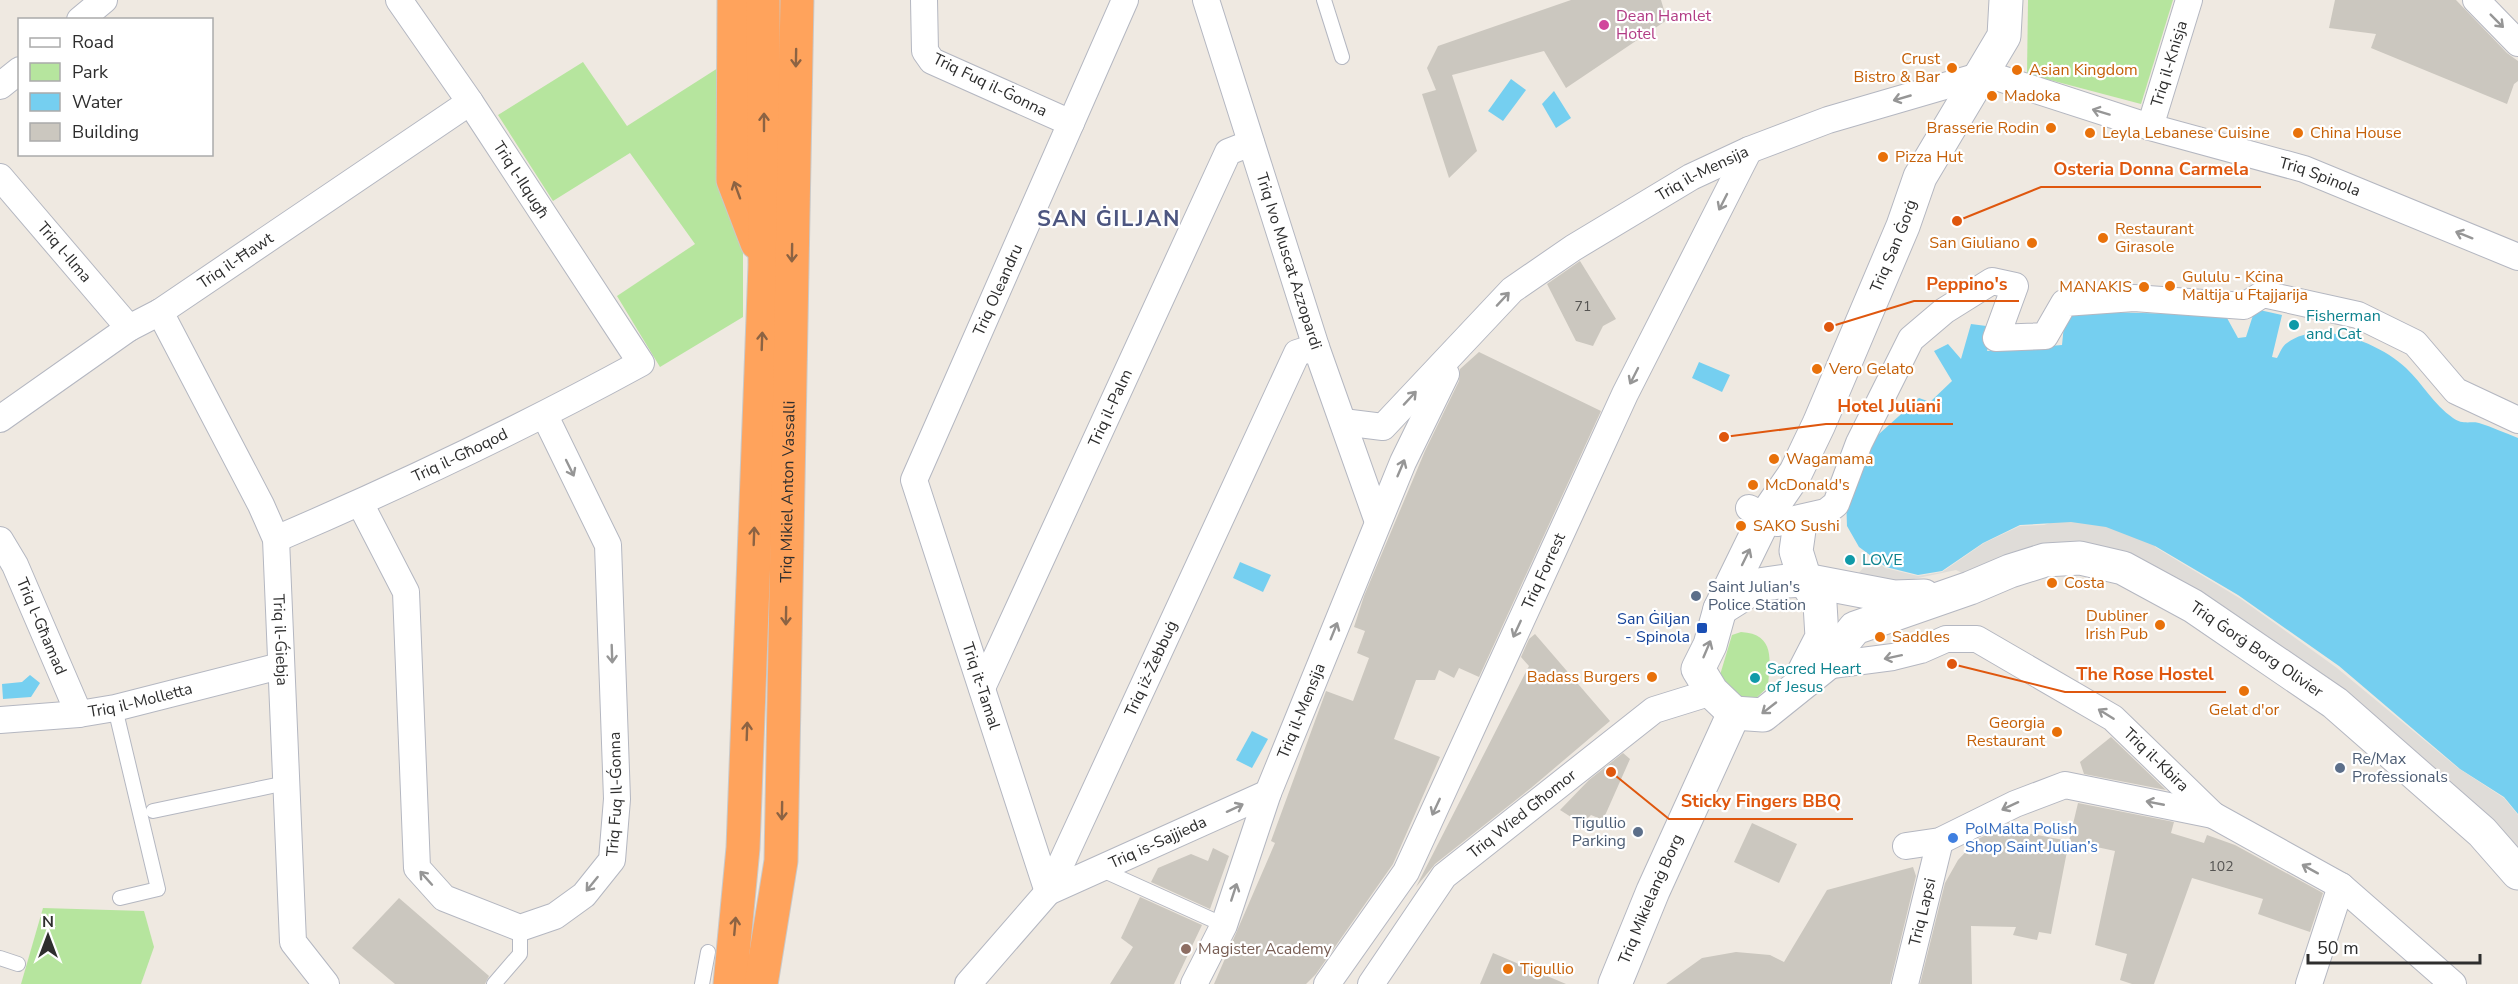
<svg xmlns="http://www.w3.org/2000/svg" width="2518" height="984" viewBox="0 0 2518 984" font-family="'Nunito Sans',sans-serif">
<rect width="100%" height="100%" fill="#efe9e1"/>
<g fill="#b6e59e">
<path d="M 2028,0 L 2173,0 L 2141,104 L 2027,74 Z"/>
<path d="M 583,62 L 627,126 L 718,68 L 719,189 L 743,249 L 743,317 L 660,367 L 617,296 L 695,244 L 630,153 L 553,201 L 498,115 Z"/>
<path d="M 1741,632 C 1776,634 1770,661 1768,687 L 1755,699 L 1741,701 L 1720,675 L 1732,635 Z"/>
<path d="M 43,908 L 144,911 L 154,947 L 141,984 L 21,984 Z"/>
</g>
<path fill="#dfdcd8" d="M 2198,473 L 2155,547 L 2241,599 L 2337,668 L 2458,768 L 2504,798 L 2518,815 L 2518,852 L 2127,557 L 1973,578 L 1956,570 L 1904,581 L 1856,576 L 1872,558 L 1885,568 L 1918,576 L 1942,572 L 1984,543 L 2020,526 L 2044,525 Z"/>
<g fill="#75cff0">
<path d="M 1511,79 L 1526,90 L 1503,121 L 1488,111 Z"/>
<path d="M 1554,91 L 1571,118 L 1556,128 L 1542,104 Z"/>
<path d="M 2255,309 L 2282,315 L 2272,357 L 2277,358 C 2280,353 2282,346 2287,343 C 2319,318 2380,343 2406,368 C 2423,384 2433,404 2453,418 C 2462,425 2470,421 2479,423 C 2492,427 2505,433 2518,438 L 2518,814 L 2504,797 L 2460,769 L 2339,666 L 2238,595 L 2155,546 L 2106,527 L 2071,522 L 2020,525 L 1983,543 L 1942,571 L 1918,575 L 1886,567 L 1859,547 L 1847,526 L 1846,497 L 1869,443 L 1919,398 L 1930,402 L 1952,381 L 1934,351 L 1948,344 L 1961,359 L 1971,324 L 1994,327 L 1987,351 L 2062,345 L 2065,315 L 2106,312 L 2214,315 L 2227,318 L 2238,338 L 2246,337 Z"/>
<path d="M 1699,362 L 1730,375 L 1722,392 L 1692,378 Z"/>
<path d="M 1240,562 L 1271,575 L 1263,592 L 1233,578 Z"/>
<path d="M 30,675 L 40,683 L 31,697 L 3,699 L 2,684 L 22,682 Z"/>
<path d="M 1252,731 L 1268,739 L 1252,768 L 1236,760 Z"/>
</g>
<g fill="#cbc7bf">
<path d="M 1571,0 L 1661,0 L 1667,20 L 1566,88 L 1544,51 L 1452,75 L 1477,151 L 1449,178 L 1422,94 L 1436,90 L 1427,68 L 1438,46 Z"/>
<path d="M 2335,0 L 2456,0 L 2507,53 L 2518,61 L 2518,81 L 2514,84 L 2507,104 L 2371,48 L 2376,34 L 2329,28 Z"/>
<path d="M 1580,261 L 1616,319 L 1603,326 L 1593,346 L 1576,341 L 1547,284 Z"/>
<path d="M 1479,352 L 1601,411 L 1479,677 L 1459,668 L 1454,678 L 1439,670 L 1435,680 L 1416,680 L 1394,739 L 1440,757 L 1393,864 L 1316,974 L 1306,984 L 1214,984 L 1275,843 L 1271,841 L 1326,691 L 1353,701 L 1369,658 L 1357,653 L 1365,631 L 1354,627 L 1364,596 L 1425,451 L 1459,381 L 1460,369 Z"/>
<path d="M 1535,634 L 1610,721 L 1531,788 L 1435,864 L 1416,887 L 1529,666 L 1521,657 L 1529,639 Z"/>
<path d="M 2111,737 L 2166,790 L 2084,774 L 2080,762 Z"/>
<path d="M 1623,753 L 1630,759 L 1603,820 L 1591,815 L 1582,824 L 1560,810 L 1589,780 Z"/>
<path d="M 2078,803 L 2174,822 L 2171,833 L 2204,843 L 2207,835 L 2235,845 L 2323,893 L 2310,932 L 2258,914 L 2263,899 L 2192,878 L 2154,984 L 2132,984 L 2120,980 L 2127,954 L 2095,945 L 2115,851 L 2069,841 Z"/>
<path d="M 1752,823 L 1797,844 L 1779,883 L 1734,862 Z"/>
<path d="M 2010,823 L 2010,830 L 2069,841 L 2051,934 L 2039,932 L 2037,940 L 2013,935 L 2016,927 L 1971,926 L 1972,984 L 1920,984 L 1945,883 L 1958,860 L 1978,839 Z"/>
<path d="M 1213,848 L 1229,856 L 1210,909 L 1151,882 L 1158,868 L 1191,854 L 1208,861 Z"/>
<path d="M 1913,867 L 1916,876 L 1890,984 L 1666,984 L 1702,958 L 1736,952 L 1770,955 L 1784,962 L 1827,890 Z"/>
<path d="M 1140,897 L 1202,925 L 1174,984 L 1110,984 L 1133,947 L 1121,938 Z"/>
<path d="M 399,898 L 489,976 L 485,984 L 395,984 L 352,948 Z"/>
<path d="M 1493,953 L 1566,984 L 1480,984 Z"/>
</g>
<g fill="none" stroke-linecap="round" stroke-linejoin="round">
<defs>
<g id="lane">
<path d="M 1324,0 L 1342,57"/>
<path d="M 115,708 L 158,889 L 120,898"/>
<path d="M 153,811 L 286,783"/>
<path d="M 1100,869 L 1224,925"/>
<path d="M 0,958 L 18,964"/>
<path d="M 494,984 L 520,954 L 520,928"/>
<path d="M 702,984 L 708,952"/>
</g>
<g id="street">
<path d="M 924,0 L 925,51 L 932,61 L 1071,123"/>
<path id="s1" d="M 1125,0 L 914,480 L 1048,892 L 1268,793"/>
<path id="s2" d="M 1206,0 L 1316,347 L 1378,522"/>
<path d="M 2476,0 L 2518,43"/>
<path d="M 80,20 L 104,0"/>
<path d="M 0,86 L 20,70"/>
<path id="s3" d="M 2150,127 L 2189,0"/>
<path id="s4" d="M 0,177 L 129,328"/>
<path id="s5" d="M 160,312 L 261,505 L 276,539 L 293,942 L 326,984"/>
<path id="s6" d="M 0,419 L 129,328 L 160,312 L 470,102"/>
<path id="s7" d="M 1343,422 L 1383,427 L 1512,290 L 1573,248 L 1691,177 L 1749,150 L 1828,120 L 1979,76 L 1999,78 L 2150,127 L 2304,169 L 2518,257"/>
<path id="s8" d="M 360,503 L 406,592 L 417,868 L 444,898 L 520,928 L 555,916 L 584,895 L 612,860 L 617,799 L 608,545 L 545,416"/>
<path d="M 1749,508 L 1777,523 L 1826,512 L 1836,504 L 1859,443 L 1911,339 L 1944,311 L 1992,281 L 2015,286 L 1996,338 L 2045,336 L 2064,303 L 2134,298 L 2244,306 L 2263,294 L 2358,315 L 2415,343 L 2456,391 L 2518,420"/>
<path id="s9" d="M 276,539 C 400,486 522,428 641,363 L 470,102 L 399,0"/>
<path id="s10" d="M 0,540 L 15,565 L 79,714"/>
<path id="s11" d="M 1824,666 L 1893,657 L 1921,650 L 1946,639 L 1977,639 L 2113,718 L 2213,815 L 2341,886 L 2453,984"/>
<path id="s12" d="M 982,688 L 1228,152 L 1251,143"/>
<path id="s13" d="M 0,720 L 79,714 L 115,708 L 280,666"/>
<path d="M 1906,846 L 1940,841 L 2015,804 L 2065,785 L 2213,815"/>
<path id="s14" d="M 968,984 L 1048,892 L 1297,353 L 1316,347"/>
<path id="s15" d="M 1194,984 L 1224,925 L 1268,793 L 1403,462 L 1446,374"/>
<path id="s16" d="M 1327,984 L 1406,872 L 1625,394 L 1749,150"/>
<path id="s17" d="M 1371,984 L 1444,876 L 1654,710 L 1712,692"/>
<path id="s18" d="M 1905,984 L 1940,841"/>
<path d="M 2309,984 L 2341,886"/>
</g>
<g id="secondary">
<path d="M 1799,530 L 1796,551 L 1805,580 L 1820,604 L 1822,637 L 1804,672"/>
<path d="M 1720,609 L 1758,585 L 1787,581 L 1805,580 L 1894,597 L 1924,596"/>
<path id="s19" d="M 1734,713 L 1763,715 L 1824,666 L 1855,628 L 1970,588 L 2010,571 L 2045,560 L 2080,558 L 2123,568 L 2193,606 L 2335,703 L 2482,832 L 2518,873"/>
<path id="s20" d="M 1734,713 L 1712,692 L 1698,669 L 1710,645 L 1720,609 L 1765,517 L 1796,472 L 1819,424 L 1903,226 L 1920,177 L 2004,36 L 2006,0"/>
<path id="s21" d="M 1615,984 L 1653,891 L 1734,713"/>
</g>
<g id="highway">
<path d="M 734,0 L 733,180 L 757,243"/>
<path d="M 730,984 L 743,848 L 765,265 L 763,0"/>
<path id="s22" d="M 761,984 L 781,861 L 797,0"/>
</g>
</defs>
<use href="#lane" stroke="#b4b7c1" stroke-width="16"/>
<use href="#street" stroke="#b4b7c1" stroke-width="28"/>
<use href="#secondary" stroke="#b4b7c1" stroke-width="35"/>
<use href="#highway" stroke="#c9c9c9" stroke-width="35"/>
<use href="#lane" stroke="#fff" stroke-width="14"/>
<use href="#street" stroke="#fff" stroke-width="26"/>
<use href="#secondary" stroke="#fff" stroke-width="33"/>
<use href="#highway" stroke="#ffa35c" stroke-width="33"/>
</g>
<defs><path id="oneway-shaft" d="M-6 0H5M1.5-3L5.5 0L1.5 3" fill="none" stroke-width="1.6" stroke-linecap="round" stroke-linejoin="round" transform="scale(1.5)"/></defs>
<g stroke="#969696">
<use href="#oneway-shaft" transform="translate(2497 21) rotate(45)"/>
<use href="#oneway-shaft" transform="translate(1902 98) rotate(164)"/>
<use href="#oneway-shaft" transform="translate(2101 112) rotate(-163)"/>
<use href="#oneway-shaft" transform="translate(1723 202) rotate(117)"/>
<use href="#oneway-shaft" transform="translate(2464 235) rotate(-158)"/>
<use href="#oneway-shaft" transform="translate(1503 299) rotate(-47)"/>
<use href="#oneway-shaft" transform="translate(1634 376) rotate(117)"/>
<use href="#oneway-shaft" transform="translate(1410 398) rotate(-47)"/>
<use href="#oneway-shaft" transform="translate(570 468) rotate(64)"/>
<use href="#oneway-shaft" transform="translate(1401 468) rotate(-67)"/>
<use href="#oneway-shaft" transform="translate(1746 557) rotate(-64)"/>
<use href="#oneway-shaft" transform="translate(1517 629) rotate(115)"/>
<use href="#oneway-shaft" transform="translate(1334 631) rotate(-68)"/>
<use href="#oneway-shaft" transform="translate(1707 649) rotate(-67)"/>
<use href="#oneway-shaft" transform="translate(612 654) rotate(88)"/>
<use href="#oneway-shaft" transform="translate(1893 657) rotate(168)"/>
<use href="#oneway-shaft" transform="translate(1769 708) rotate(142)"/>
<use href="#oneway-shaft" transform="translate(2106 714) rotate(-148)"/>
<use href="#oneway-shaft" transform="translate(2155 803) rotate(-169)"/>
<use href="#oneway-shaft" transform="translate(2010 806) rotate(155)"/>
<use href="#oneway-shaft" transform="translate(1436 807) rotate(115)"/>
<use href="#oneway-shaft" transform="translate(1235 808) rotate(-25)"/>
<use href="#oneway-shaft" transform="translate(2310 869) rotate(-151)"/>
<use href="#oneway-shaft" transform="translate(426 878) rotate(-132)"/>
<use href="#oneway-shaft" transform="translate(592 884) rotate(129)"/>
<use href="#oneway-shaft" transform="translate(1234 892) rotate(-72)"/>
</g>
<g stroke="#8c6343">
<use href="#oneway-shaft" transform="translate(796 58) rotate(91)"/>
<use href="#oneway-shaft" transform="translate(764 122) rotate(-90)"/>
<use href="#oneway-shaft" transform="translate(737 190) rotate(-110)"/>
<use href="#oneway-shaft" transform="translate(792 253) rotate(91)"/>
<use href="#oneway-shaft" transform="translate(762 341) rotate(-88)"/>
<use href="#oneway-shaft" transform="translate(754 536) rotate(-88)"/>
<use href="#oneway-shaft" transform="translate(786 616) rotate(91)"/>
<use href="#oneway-shaft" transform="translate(747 731) rotate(-88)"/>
<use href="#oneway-shaft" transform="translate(782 811) rotate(91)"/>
<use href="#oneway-shaft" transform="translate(735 926) rotate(-85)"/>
</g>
<circle fill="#d1479c" stroke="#fff" stroke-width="2" cx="1604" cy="25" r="6"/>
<g fill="#e8710a" stroke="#fff" stroke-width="2">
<circle cx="1952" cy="68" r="6"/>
<circle cx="2017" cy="70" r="6"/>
<circle cx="1992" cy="96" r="6"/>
<circle cx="2051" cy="128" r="6"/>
<circle cx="2090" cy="133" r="6"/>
<circle cx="2298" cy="133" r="6"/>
<circle cx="1883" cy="157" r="6"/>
<circle cx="2103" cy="238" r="6"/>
<circle cx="2032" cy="243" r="6"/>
<circle cx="2170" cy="286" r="6"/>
<circle cx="2144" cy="287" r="6"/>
<circle cx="1817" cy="369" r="6"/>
<circle cx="1774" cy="459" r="6"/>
<circle cx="1753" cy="485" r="6"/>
<circle cx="1741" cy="526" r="6"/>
<circle cx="2052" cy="583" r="6"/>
<circle cx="2160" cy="625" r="6"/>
<circle cx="1880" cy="637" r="6"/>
<circle cx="1652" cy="677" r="6"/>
<circle cx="2244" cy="691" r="6"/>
<circle cx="2057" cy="732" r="6"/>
<circle cx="1508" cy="969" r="6"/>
</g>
<g fill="#0f9aa8" stroke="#fff" stroke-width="2">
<circle cx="2294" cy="325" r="6"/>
<circle cx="1850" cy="560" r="6"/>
<circle cx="1755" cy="678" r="6"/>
</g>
<g fill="#5c6f8a" stroke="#fff" stroke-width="2">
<circle cx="1696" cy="596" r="6"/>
<circle cx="2340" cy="768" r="6"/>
<circle cx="1638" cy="832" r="6"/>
</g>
<rect fill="#1a4fb4" stroke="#fff" stroke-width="2" x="1696" y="622" width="12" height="12" rx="3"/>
<circle fill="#3f7fe0" stroke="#fff" stroke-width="2" cx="1953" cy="838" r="6"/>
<circle fill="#8d6e63" stroke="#fff" stroke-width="2" cx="1186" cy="949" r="6"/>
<g text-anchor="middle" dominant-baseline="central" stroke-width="4.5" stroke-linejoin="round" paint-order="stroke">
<g font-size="14" fill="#555452">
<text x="1583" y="306">71</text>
<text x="2221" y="866">102</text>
</g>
<g font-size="16" fill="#b23c85" stroke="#fff" text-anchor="start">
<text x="1616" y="16">Dean Hamlet<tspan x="1616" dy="18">Hotel</tspan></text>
</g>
<g font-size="16" fill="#c56008" stroke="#fff" text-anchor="start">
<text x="1940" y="59" text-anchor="end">Crust<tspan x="1940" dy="18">Bistro &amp; Bar</tspan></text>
<text x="2029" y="70">Asian Kingdom</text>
<text x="2004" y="96">Madoka</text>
<text x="2039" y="128" text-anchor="end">Brasserie Rodin</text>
<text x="2102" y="133">Leyla Lebanese Cuisine</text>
<text x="2310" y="133">China House</text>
<text x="1895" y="157">Pizza Hut</text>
<text x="2115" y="229">Restaurant<tspan x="2115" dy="18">Girasole</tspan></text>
<text x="2020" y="243" text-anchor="end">San Giuliano</text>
<text x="2182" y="277">Gululu - Kċina<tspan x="2182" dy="18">Maltija u Ftajjarija</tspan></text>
<text x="2132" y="287" text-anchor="end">MANAKIS</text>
<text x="1829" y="369">Vero Gelato</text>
<text x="1786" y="459">Wagamama</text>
<text x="1765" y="485">McDonald's</text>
<text x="1753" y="526">SAKO Sushi</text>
<text x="2064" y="583">Costa</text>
<text x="2148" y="616" text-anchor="end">Dubliner<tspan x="2148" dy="18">Irish Pub</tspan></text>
<text x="1892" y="637">Saddles</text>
<text x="1640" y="677" text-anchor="end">Badass Burgers</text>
<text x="2244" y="710" text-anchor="middle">Gelat d'or</text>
<text x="2045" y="723" text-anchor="end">Georgia<tspan x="2045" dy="18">Restaurant</tspan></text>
<text x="1520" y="969">Tigullio</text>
</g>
<g font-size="16" fill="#2e2e2e" stroke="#fff">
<text stroke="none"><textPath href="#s3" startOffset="66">Triq il-Knisja</textPath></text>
<text transform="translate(990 85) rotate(26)">Triq Fuq il-Ġonna</text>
<text stroke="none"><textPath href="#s7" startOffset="452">Triq il-Mensija</textPath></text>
<text stroke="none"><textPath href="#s7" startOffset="1102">Triq Spinola</textPath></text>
<text transform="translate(521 180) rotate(57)">Triq l-Ilqugħ</text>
<text stroke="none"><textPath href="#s20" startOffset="525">Triq San Ġorġ</textPath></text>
<text stroke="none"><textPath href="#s4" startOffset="99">Triq l-Ilma</textPath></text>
<text stroke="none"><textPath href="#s6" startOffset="284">Triq il-Ħawt</textPath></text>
<text stroke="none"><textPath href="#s2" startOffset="274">Triq Ivo Muscat Azzopardi</textPath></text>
<text transform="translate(998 290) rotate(-66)">Triq Oleandru</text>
<text stroke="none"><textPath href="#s12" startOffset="308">Triq il-Palm</textPath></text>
<text stroke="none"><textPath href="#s9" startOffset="202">Triq il-Għoqod</textPath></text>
<text stroke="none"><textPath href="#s22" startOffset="494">Triq Mikiel Anton Vassalli</textPath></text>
<text stroke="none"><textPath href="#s16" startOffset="468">Triq Forrest</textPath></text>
<text stroke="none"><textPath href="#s10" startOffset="96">Triq l-Għamad</textPath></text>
<text stroke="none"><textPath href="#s5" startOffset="356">Triq il-Ǵiebja</textPath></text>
<text stroke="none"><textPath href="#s19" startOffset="594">Triq Ġorġ Borg Olivier</textPath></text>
<text stroke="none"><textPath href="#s14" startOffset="368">Triq iż-Żebbuġ</textPath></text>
<text stroke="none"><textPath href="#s1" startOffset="741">Triq it-Tamal</textPath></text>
<text stroke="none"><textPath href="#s13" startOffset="142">Triq il-Molletta</textPath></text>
<text stroke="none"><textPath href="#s15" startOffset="294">Triq il-Mensija</textPath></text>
<text stroke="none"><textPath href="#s11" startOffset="374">Triq il-Kbira</textPath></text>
<text stroke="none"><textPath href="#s8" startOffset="682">Triq Fuq Il-Ǵonna</textPath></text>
<text stroke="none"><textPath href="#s17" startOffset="230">Triq Wied Għomor</textPath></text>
<text stroke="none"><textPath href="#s1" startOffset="1078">Triq is-Sajjieda</textPath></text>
<text stroke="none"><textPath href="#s21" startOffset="92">Triq Mikielanġ Borg</textPath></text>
<text stroke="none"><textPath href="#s18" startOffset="74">Triq Lapsi</textPath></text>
</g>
<g font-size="16" fill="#0d838f" stroke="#fff" text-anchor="start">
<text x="2306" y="316">Fisherman<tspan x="2306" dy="18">and Cat</tspan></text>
<text x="1862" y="560">LOVE</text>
<text x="1767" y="669">Sacred Heart<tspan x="1767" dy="18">of Jesus</tspan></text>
</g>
<g font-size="16" fill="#4e5e75" stroke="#fff" text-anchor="start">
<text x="1708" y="587">Saint Julian's<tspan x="1708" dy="18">Police Station</tspan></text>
<text x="2352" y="759">Re/Max<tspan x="2352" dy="18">Professionals</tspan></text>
<text x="1626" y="823" text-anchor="end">Tigullio<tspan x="1626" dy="18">Parking</tspan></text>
</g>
<g font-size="16" fill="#164399" stroke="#fff" text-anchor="end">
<text x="1690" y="619">San Ġiljan<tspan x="1690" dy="18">- Spinola</tspan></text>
</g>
<g font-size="16" fill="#366cbe" stroke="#fff" text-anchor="start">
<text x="1965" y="829">PolMalta Polish<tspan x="1965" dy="18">Shop Saint Julian’s</tspan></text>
</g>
<g font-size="16" fill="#785e54" stroke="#fff" text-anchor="start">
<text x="1198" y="949">Magister Academy</text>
</g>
<g font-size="22" font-weight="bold" letter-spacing="1.5" fill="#4d5680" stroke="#fff">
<text x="1109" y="219">SAN ĠILJAN</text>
</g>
</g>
<path fill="none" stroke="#df570e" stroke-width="2" d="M1957 221L2041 187H2261M1829 327L1914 301H2019M1724 437L1826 424H1953M1952 664L2065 692H2226M1611 772L1669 819H1853"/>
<g fill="#df570e" stroke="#fff" stroke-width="2">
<circle cx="1957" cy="221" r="6"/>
<circle cx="1829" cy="327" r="6"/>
<circle cx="1724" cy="437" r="6"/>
<circle cx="1952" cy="664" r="6"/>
<circle cx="1611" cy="772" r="6"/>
</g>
<g font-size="18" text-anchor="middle" font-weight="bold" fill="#df570e" stroke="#fff" stroke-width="4.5" stroke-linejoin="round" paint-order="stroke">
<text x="2151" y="175">Osteria Donna Carmela</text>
<text x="1967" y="290">Peppino's</text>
<text x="1889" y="412">Hotel Juliani</text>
<text x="2145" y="680">The Rose Hostel</text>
<text x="1761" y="807">Sticky Fingers BBQ</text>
</g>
<rect x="18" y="18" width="195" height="138" fill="#ffffff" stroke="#ababab" stroke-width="1.5"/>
<rect x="30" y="38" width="30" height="9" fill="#ffffff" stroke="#ababab" stroke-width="1.5"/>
<text x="72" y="48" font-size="18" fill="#2e2e2e">Road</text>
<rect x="30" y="63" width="30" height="18" fill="#b6e59e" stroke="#ababab" stroke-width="1.5"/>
<text x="72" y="78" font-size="18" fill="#2e2e2e">Park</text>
<rect x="30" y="93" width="30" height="18" fill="#75cff0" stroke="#ababab" stroke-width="1.5"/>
<text x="72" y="108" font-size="18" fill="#2e2e2e">Water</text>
<rect x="30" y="123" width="30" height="18" fill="#cbc7bf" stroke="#ababab" stroke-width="1.5"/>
<text x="72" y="138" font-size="18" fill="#2e2e2e">Building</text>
<g transform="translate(48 936)" stroke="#ffffff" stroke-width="4.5" paint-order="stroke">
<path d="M0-4.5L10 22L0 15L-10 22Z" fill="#2e2e2e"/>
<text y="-9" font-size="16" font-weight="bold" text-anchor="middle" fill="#2e2e2e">N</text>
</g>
<path d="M2308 954v9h172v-9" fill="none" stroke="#2e2e2e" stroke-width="3"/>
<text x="2317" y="954" font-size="18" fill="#2e2e2e" stroke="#ffffff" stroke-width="4.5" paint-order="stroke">50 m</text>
</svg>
